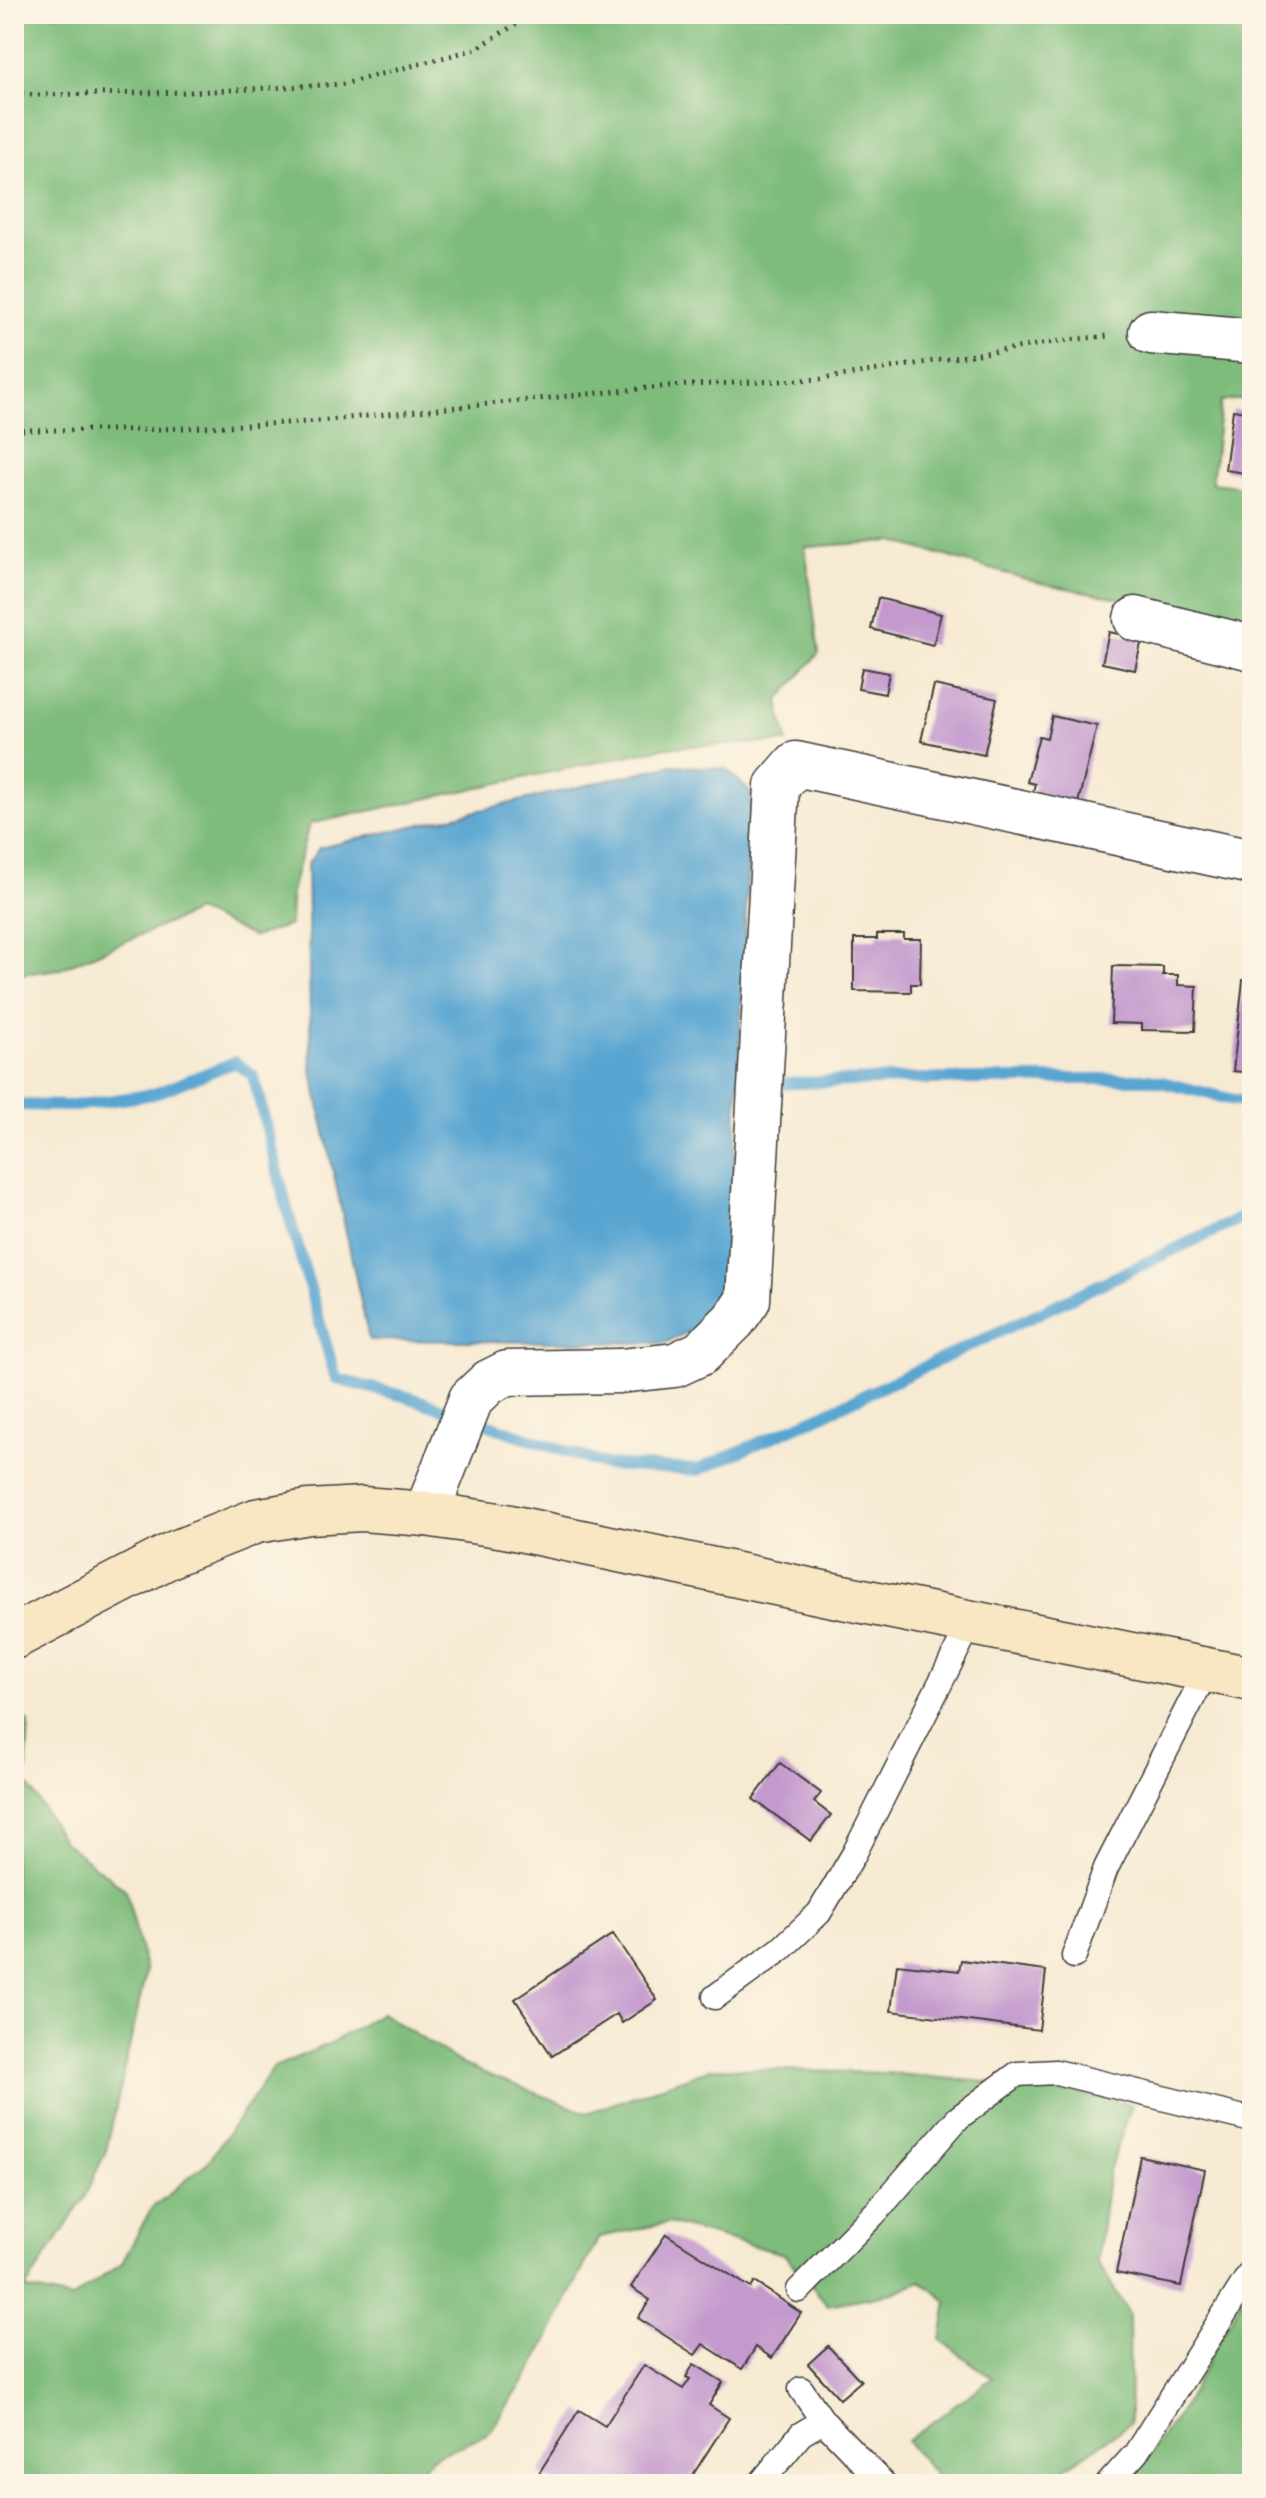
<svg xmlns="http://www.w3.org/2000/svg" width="1266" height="2498" viewBox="0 0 1266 2498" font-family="'Comic Neue',sans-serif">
<rect width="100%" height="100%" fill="#fcf5e5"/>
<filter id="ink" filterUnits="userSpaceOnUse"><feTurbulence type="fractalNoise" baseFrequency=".0125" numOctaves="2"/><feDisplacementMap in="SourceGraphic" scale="16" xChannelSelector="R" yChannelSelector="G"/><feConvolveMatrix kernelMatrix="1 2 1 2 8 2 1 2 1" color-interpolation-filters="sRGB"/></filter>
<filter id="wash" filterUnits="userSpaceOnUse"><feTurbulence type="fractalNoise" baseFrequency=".006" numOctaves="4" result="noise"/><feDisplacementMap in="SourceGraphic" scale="32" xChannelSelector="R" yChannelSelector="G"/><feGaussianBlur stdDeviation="1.8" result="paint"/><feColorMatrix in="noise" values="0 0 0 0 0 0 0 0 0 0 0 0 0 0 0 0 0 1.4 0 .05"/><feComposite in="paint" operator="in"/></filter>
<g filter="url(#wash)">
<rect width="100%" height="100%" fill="#f7ead3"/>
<g fill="#7ebc7c" stroke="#4d6c4c" stroke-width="2">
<path d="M 14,14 L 1252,14 L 1252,399 L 1221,401 L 1212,483 L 1252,488 L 1252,632 L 1140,602 L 1040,583 L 893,541 L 805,547 L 819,653 L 778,701 L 787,742 L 667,747 L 309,824 L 291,892 L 290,925 L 254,937 L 197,911 L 60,969 L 14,975 Z"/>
<path d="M 14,1717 L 29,1722 L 26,1781 L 63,1841 L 126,1890 L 146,1972 L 106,2151 L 83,2200 L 25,2289 L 71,2299 L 122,2263 L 151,2209 L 208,2162 L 274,2067 L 329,2044 L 381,2013 L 464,2065 L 587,2113 L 713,2068 L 885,2073 L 1066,2089 L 1132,2105 L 1109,2171 L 1097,2261 L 1129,2314 L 1130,2423 L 1043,2484 L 942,2484 L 907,2441 L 992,2378 L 941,2340 L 947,2301 L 921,2281 L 893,2293 L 828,2305 L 784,2254 L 668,2223 L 599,2237 L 533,2368 L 489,2433 L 431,2458 L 409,2484 L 14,2484 Z"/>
<path d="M 1252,2289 L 1252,2456 L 1231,2484 L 1127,2484 L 1184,2406 L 1246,2291 Z"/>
</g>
<path fill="#58a5d1" stroke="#3a6076" stroke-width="2" d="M 672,765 L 726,769 L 751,793 L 730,1267 L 719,1309 L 694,1329 L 665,1343 L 369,1340 L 311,1067 L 307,865 L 319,848 Z"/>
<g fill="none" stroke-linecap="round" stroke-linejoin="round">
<g stroke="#58a5d1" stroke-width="12">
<path d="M 768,1084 L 904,1079 L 1149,1079 L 1234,1100 L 1252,1101"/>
<path d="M 14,1105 L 74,1106 L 154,1094 L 235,1062 L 253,1075 L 289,1216 L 336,1379 L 408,1397 L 606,1465 L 698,1470 L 824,1414 L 1252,1213"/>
</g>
</g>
<g id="blocks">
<g fill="#c399ce">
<path d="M 1233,410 L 1252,413 L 1252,474 L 1225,470 Z"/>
<path d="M 878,598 L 941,614 L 933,645 L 871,629 Z"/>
<path d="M 1109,632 L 1142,639 L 1135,670 L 1102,663 Z"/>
<path d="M 862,668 L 889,673 L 885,694 L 858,689 Z"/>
<path d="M 934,685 L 997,699 L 984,755 L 921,741 Z"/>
<path d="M 1052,716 L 1097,726 L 1077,807 L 1032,795 L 1035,784 L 1027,782 L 1039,736 L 1047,738 Z"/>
<path d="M 877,934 L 904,934 L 904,939 L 921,939 L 920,984 L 911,984 L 911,992 L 854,991 L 854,939 L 877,939 Z"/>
<path d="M 1113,966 L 1163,967 L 1163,975 L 1178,975 L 1178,985 L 1197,986 L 1195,1031 L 1142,1030 L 1142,1024 L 1111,1023 Z"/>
<path d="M 1243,980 L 1252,981 L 1252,1073 L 1233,1071 Z"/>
<path d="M 780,1763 L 821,1793 L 814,1802 L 831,1815 L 811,1841 L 753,1799 Z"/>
<path d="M 613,1934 L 657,2000 L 622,2023 L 617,2014 L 552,2056 L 515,1999 Z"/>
<path d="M 961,1960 L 1046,1971 L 1039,2030 L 891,2011 L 897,1964 L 959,1971 Z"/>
<path d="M 1140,2156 L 1205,2170 L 1181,2286 L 1116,2273 Z"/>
<path d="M 666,2234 L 751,2288 L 755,2282 L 801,2313 L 772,2358 L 756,2347 L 742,2369 L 703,2344 L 695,2355 L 638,2318 L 650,2300 L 631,2287 Z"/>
<path d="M 828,2346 L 861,2381 L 840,2399 L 808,2364 Z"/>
<path d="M 694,2364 L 723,2382 L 709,2405 L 729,2418 L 687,2484 L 557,2484 L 539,2473 L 579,2410 L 605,2426 L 644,2365 L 683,2389 L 690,2379 L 686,2377 Z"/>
</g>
</g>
</g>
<g filter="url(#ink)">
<use href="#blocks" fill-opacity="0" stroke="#3d3b37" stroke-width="2"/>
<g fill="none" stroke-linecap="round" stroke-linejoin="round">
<defs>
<g id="lane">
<path d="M 1074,1956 L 1106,1868 L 1207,1670"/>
<path d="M 715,1997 L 781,1949 L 819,1913 L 854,1854 L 971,1622"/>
<path d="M 799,2290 L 877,2211 L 958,2118 L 1017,2074 L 1056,2072 L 1252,2120"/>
<path d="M 801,2389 L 823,2421 L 884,2484"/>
<path d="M 760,2484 L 801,2434 L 823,2421"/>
<path d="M 1108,2484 L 1136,2453 L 1252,2270"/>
</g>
<g id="street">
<path d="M 1151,332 L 1252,341"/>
<path d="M 1136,619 L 1252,648"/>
<path d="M 426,1514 L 471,1399 L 489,1382 L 507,1373 L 620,1371 L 675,1365 L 701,1353 L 734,1320 L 748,1300 L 777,786 L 796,764 L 1252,862"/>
</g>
<path id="secondary" d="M 14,1637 L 175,1553 L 256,1521 L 309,1512 L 362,1509 L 426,1514 L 505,1526 L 823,1593 L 1252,1679"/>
</defs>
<use href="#lane" stroke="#3d3b37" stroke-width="27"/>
<use href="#street" stroke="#3d3b37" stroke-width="47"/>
<use href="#secondary" stroke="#3d3b37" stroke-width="47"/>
<g stroke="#3d3b37" stroke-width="5" stroke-dasharray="2 6" stroke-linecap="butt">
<path d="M 14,93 L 37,95 L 194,92 L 343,84 L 476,49 L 532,14"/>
<path d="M 14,430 L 141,430 L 308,422 L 669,386 L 821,379 L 1067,340 L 1108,336"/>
</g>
<use href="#lane" stroke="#fff" stroke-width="24"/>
<use href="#street" stroke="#fff" stroke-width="44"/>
<use href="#secondary" stroke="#f9e7c3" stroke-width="44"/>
</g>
</g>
<rect width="1266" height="2498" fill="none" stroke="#fcf5e5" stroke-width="48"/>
</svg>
